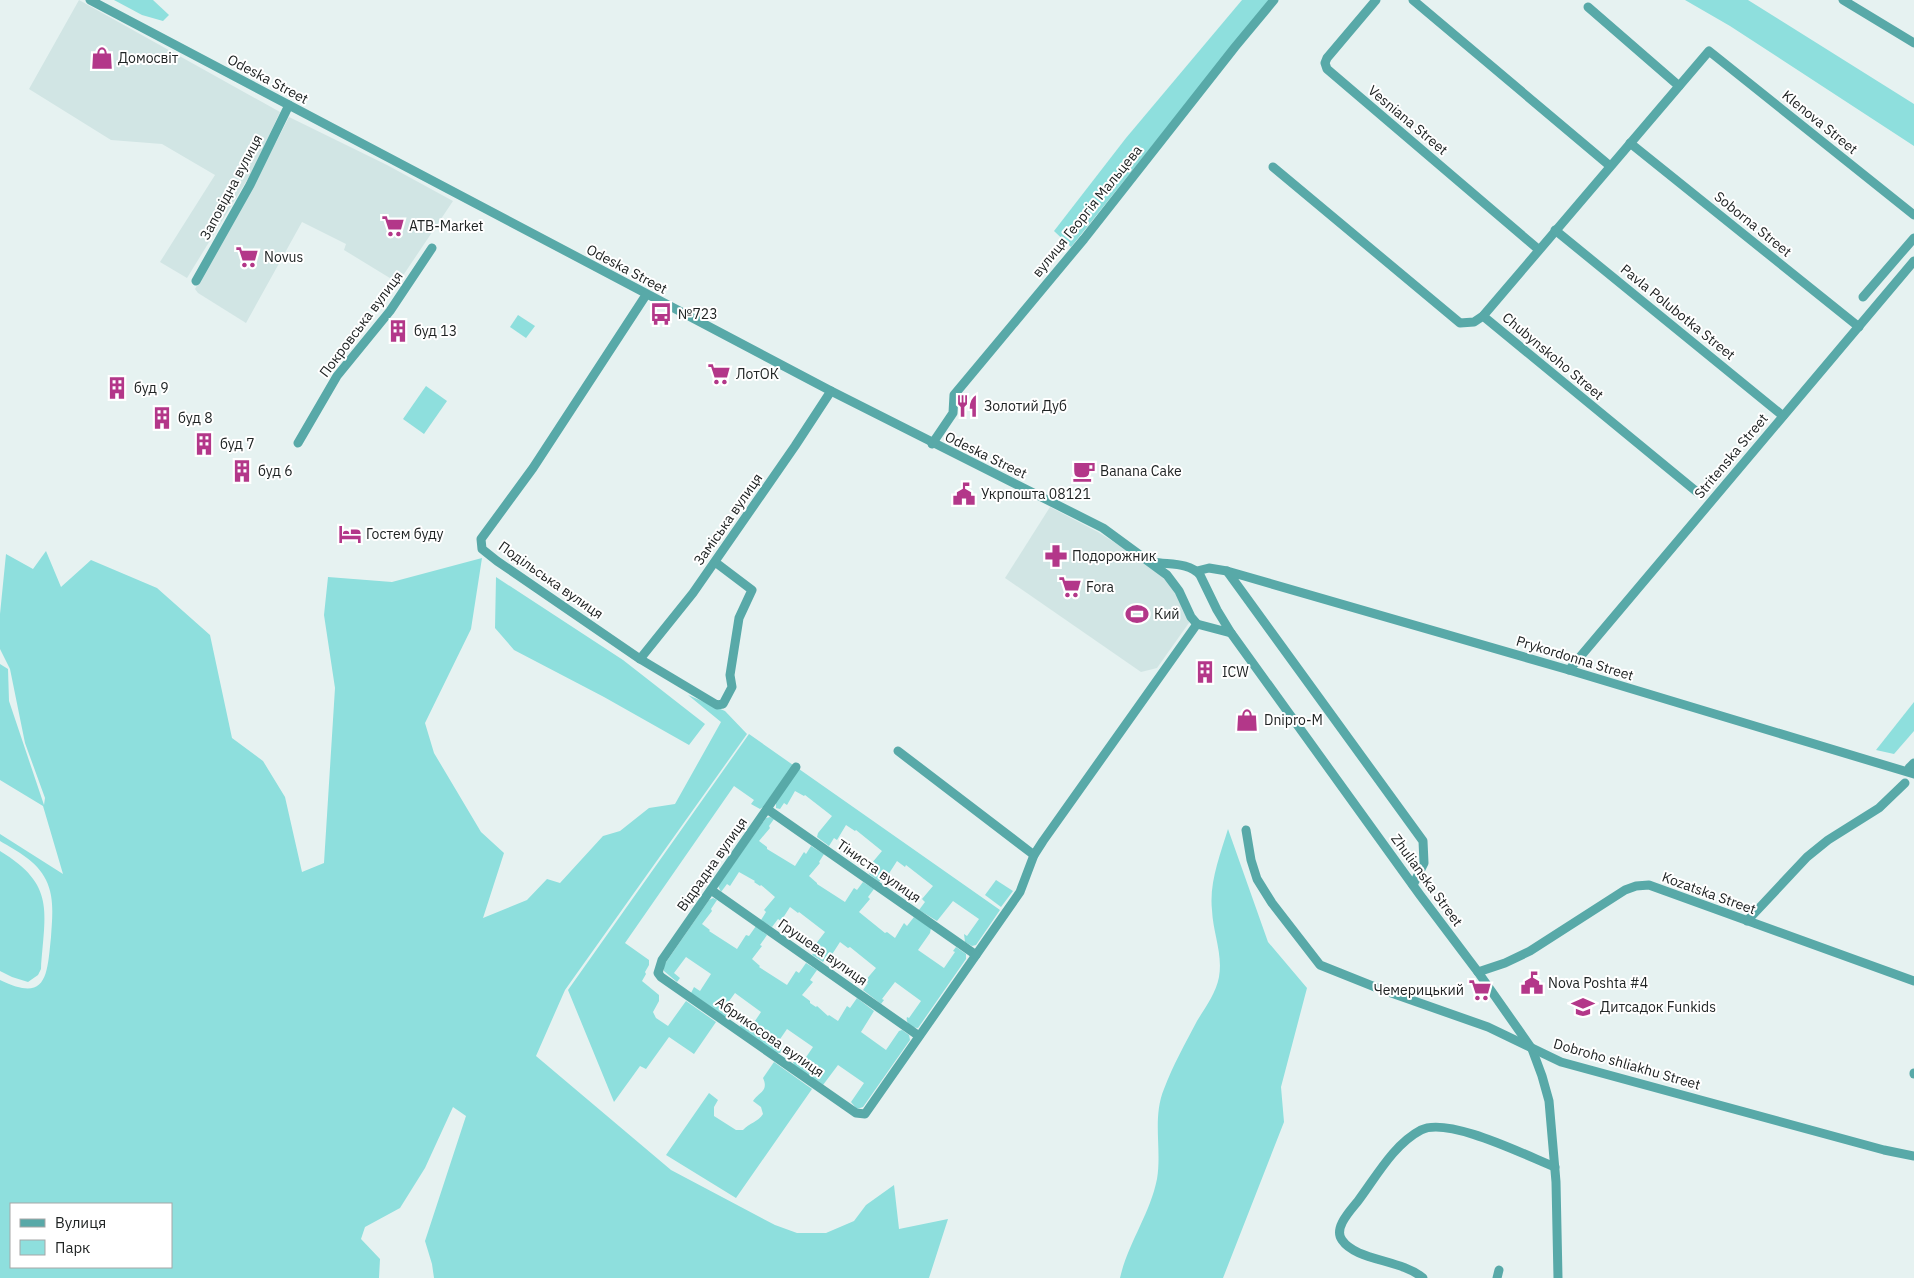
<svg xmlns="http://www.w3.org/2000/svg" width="1914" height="1278" viewBox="0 0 1914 1278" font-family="'IBM Plex Sans',sans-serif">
<rect width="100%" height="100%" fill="#e6f2f1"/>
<g fill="#d1e5e4">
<path d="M 79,0 L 280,112 L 252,172 L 187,278 L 160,262 L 215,175 L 162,144 L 111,140 L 29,89 Z"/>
<path d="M 289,117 L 387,165 L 453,201 L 398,283 L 344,250 L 346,244 L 302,222 L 246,323 L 198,293 L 195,289 L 254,185 Z"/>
<path d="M 1050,507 L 1098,532 L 1133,554 L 1170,583 L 1191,620 L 1157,668 L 1141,672 L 1005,578 Z"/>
</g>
<g fill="#8edfdd" fill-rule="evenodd">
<path d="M 114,0 L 153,0 L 169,15 L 163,21 L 142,15 Z"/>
<path d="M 1242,0 L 1269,0 L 1071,247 L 1054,231 L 1126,138 Z"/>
<path d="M 1685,0 L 1748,0 L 1914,104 L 1914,146 L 1730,26 Z"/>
<path d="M 518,315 L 535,326 L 526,338 L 510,327 Z"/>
<path d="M 426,386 L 447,401 L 424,434 L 403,419 Z"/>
<path d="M 46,551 L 61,587 L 91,560 L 157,588 L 210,635 L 232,738 L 263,761 L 285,797 L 302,872 L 324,863 L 335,688 L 324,615 L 328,577 L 392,582 L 482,558 L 471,629 L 425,723 L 434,753 L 481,832 L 504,853 L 483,918 L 527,900 L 547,879 L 560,883 L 603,836 L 620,831 L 649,808 L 675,804 L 721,722 L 688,695 L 725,711 L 747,734 L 565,990 L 536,1056 L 671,1170 L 775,1225 L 797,1233 L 826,1233 L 854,1221 L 866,1205 L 894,1185 L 899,1229 L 948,1219 L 929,1278 L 434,1278 L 432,1264 L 425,1241 L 466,1116 L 453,1107 L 425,1168 L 400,1208 L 365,1227 L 361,1239 L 380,1259 L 379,1278 L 0,1278 L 0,980 C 47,1003 47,976 51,937 C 52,919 55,898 46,880 C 37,861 17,851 0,841 L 0,834 L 63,874 L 43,806 L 0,780 L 0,664 L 8,669 L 9,701 L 44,805 L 45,798 L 25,743 L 10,669 L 0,649 L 0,614 L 6,554 L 33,569 ZM 11,1204 L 171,1204 L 171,1267 L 11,1267 Z"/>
<path d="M 496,577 L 623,660 L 705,724 L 689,745 L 604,697 L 514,650 L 495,628 Z"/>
<path d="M 1914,702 L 1914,731 L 1894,754 L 1876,750 Z"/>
<path d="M 749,734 L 793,765 L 763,807 L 760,809 L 751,804 L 754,800 L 734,786 L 625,943 L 649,960 L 649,965 L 645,972 L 646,974 L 642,981 L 659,995 L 659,1001 L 653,1012 L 656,1018 L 668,1026 L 686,1001 L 716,1022 L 694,1054 L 669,1037 L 646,1069 L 640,1066 L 614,1102 L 568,990 Z"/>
<path d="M 799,769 L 1000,910 L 976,945 L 972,946 L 965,942 L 964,934 L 967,936 L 979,919 L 953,901 L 937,921 L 919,910 L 925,902 L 922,899 L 933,886 L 906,865 L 905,867 L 897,861 L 888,875 L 885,874 L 879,882 L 869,874 L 874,866 L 871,864 L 882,851 L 856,830 L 855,831 L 846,825 L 837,840 L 834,838 L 829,846 L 817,837 L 818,833 L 832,816 L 805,795 L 804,796 L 795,791 L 787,805 L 784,803 L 780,809 L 776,808 L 776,802 Z"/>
<path d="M 770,817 L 774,819 L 769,826 L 770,828 L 759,841 L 767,847 L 767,849 L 795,866 L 804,852 L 806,854 L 811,846 L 824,854 L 819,862 L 820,863 L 809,876 L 817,883 L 817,884 L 845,902 L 854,888 L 857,890 L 863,882 L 874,889 L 868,897 L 870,899 L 859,912 L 885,933 L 887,932 L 895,938 L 904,923 L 907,926 L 914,917 L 931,928 L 930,933 L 918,950 L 944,968 L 955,952 L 953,951 L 956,947 L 966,954 L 966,959 L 918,1028 C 912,1028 905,1023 907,1017 L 909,1018 L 921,1001 L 895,982 L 882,999 L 884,1000 L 881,1004 L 863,990 L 868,983 L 865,981 L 876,968 L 850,947 L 848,948 L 840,942 L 831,956 L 828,955 L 823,962 L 812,955 L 817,947 L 815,945 L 825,932 L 799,912 L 798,913 L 790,907 L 781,921 L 778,919 L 772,927 L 761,920 L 766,912 L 764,910 L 775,897 L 761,885 L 760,886 L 754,882 L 755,881 L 739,872 L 730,886 L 727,884 L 721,892 L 718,886 L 766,818 Z"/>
<path d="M 1228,829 L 1268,942 L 1307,988 L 1281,1087 L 1284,1122 L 1223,1278 L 1120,1278 C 1128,1243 1150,1214 1157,1179 C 1162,1149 1152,1118 1164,1089 C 1173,1065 1185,1044 1197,1021 C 1205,1008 1216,993 1219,977 C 1223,954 1213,933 1212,910 C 1209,883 1220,855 1228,829 Z"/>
<path d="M 0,851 C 56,885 45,911 41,969 L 38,975 L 28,982 L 12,977 L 0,971 Z"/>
<path d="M 996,880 L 1013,891 L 1001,907 L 985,895 Z"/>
<path d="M 713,898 L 717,900 L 711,909 L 712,911 L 702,924 L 710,930 L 709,931 L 737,949 L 746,935 L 749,936 L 756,926 L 767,935 L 760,945 L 762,946 L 752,959 L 760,966 L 759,967 L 787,985 L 796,971 L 799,973 L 806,963 L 817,970 L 810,980 L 813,982 L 802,995 L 810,1001 L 810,1003 L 816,1007 L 817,1006 L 828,1016 L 829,1015 L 838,1021 L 847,1006 L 850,1008 L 857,998 L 874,1011 L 861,1032 L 886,1050 L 899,1031 L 902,1030 L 909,1035 L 910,1040 L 863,1107 L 857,1109 L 851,1102 L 864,1083 L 838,1065 L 823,1085 L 794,1065 L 793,1062 L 795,1059 L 802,1063 L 813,1047 L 787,1029 L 776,1045 L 783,1050 L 781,1053 L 776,1053 L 740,1027 L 742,1021 L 751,1027 L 761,1012 L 735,993 L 724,1008 L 732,1014 L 727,1018 L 691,993 L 694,987 L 700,991 L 711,974 L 686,957 L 674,973 L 680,978 L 677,982 L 664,971 L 664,965 L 709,900 Z"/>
<path d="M 774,1062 L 812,1089 L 736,1198 L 666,1155 L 709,1093 L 718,1100 L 714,1107 L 714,1116 L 736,1130 L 743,1130 C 749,1123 758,1122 763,1114 L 761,1107 L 753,1101 C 759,1092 769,1091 763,1078 Z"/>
</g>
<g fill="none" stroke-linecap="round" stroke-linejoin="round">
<g stroke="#58a9a8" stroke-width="9">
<path d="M 90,0 L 831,391 L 1103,528 L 1167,575 L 1179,591 L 1191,617 L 1197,624 L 1231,633"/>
<path d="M 1376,0 L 1327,58 L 1325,63 L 1327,69 L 1538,249"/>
<path d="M 1413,0 L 1610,166"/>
<path d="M 1843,0 L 1914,43"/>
<path d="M 1588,7 L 1679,86"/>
<path d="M 1630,143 L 1859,327"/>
<path d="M 1273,167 L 1460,323 L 1474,322 L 1483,316 L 1709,51 L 1914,215"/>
<path d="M 1555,230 L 1783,416"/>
<path d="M 196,281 L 250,185 L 289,105"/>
<path d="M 646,295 L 533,468 L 481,539 L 482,549 L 497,561 L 640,659 L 717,705 L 723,704 L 732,687 L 730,675 L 739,618 L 752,590 L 715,562"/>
<path d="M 1863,297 L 1914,238"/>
<path d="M 1483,316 L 1697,492"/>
<path d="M 298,443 L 337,376 L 390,311 L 432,248"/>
<path d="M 932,444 L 953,413 L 954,395 L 1084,239 L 1235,47 L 1274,0"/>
<path d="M 1153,562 C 1169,565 1189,562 1200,575 L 1217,610 L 1231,633 L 1420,895 L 1478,972 L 1532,1049 L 1542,1076 L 1549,1101 L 1556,1182 L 1558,1278"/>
<path d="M 1197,571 L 1209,568 L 1227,571"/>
<path d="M 640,659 L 693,593 L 795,446 L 831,391"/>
<path d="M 1569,670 L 1914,261"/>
<path d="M 898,751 L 1034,855"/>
<path d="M 796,767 L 662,960 L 658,973 L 661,977 L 856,1113 L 865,1114 L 1020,892 L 1034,855 L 1043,841 L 1197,624"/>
<path d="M 1909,768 L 1914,763"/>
<path d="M 767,809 L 976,955"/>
<path d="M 1246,830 L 1251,860 L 1257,879 L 1272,903 L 1320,965 L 1380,989 L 1488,1027 L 1561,1062 L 1884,1150 L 1914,1156"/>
<path d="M 1413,885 L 1424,863 L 1423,841 L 1227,571 L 1569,670 L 1914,774"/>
<path d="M 711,890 L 919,1036"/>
<path d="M 1747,921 L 1807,857 L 1828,840 L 1879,808 L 1905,783"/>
<path d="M 1478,972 L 1505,963 L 1530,951 L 1625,890 L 1636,886 L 1649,885 L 1914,981"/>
<path d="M 1914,1074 L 1914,1073"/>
<path d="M 1423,1278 C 1401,1259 1356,1261 1342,1240 C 1333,1228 1351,1210 1358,1201 C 1376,1177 1394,1144 1421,1130 C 1448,1116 1527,1156 1555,1167"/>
<path d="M 1497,1278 L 1499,1270"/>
</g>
</g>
<defs>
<symbol id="shop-bare" viewBox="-9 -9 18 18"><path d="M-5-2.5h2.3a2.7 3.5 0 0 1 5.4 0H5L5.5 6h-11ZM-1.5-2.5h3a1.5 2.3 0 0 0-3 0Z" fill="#b33789" stroke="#fff" stroke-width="2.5" paint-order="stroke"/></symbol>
<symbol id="supermarket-bare" viewBox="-9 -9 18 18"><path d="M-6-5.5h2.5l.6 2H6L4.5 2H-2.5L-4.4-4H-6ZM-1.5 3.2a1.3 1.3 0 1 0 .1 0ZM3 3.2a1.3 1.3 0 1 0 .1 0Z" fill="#b33789" stroke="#fff" stroke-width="2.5" paint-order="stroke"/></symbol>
<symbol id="bus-bare" viewBox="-9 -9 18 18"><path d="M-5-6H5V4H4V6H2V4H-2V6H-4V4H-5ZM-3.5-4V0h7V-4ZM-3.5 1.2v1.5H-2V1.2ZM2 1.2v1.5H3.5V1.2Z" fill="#b33789" stroke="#fff" stroke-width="2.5" paint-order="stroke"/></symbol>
<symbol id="building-bare" viewBox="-9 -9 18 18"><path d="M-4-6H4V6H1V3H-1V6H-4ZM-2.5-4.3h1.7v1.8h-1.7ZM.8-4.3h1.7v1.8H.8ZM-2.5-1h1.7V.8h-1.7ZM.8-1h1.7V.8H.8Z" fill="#b33789" stroke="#fff" stroke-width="2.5" paint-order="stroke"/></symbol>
<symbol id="restaurant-bare" viewBox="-9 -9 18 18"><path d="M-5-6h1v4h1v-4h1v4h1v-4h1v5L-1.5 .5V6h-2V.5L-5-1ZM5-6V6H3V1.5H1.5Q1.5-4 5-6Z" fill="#b33789" stroke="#fff" stroke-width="2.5" paint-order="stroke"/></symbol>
<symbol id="cafe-bare" viewBox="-9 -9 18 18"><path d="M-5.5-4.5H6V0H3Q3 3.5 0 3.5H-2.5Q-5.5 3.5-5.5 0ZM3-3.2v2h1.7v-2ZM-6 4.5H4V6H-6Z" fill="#b33789" stroke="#fff" stroke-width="2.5" paint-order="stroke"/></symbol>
<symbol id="civic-bare" viewBox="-9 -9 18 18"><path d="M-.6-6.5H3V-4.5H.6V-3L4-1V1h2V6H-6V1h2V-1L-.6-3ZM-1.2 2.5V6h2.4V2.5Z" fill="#b33789" stroke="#fff" stroke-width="2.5" paint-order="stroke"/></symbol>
<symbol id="hotel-bare" viewBox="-9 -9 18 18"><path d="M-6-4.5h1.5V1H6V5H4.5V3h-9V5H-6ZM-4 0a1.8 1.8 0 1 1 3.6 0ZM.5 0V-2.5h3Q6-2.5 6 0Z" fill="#b33789" stroke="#fff" stroke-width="2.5" paint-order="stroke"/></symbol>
<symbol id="pharmacy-bare" viewBox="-9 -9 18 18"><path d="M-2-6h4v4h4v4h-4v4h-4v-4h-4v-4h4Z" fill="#b33789" stroke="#fff" stroke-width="2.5" paint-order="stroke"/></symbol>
<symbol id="stadium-bare" viewBox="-9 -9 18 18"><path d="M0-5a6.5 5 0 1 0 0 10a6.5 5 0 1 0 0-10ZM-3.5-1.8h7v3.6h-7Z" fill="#b33789" stroke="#fff" stroke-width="2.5" paint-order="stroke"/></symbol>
<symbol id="school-bare" viewBox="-9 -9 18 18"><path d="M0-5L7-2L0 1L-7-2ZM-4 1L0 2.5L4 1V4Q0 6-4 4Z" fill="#b33789" stroke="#fff" stroke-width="2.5" paint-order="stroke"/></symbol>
</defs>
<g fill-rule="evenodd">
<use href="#shop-bare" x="86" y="42" width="32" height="32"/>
<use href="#supermarket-bare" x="377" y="210" width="32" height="32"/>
<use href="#supermarket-bare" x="231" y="241" width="32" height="32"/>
<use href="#bus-bare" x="645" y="298" width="32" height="32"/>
<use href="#building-bare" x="382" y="315" width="32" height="32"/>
<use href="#supermarket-bare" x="703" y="358" width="32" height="32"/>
<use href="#building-bare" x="101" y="372" width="32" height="32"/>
<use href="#restaurant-bare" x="951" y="390" width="32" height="32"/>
<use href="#building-bare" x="146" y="402" width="32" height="32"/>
<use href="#building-bare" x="188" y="428" width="32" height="32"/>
<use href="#building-bare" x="226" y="455" width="32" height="32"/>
<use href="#cafe-bare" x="1068" y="455" width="32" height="32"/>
<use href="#civic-bare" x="948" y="478" width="32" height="32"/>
<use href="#hotel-bare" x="334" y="518" width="32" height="32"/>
<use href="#pharmacy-bare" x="1040" y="540" width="32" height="32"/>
<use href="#supermarket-bare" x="1054" y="571" width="32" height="32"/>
<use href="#stadium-bare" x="1121" y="598" width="32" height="32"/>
<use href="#building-bare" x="1189" y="656" width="32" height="32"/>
<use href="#shop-bare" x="1231" y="704" width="32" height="32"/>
<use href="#civic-bare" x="1516" y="967" width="32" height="32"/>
<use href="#supermarket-bare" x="1464" y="974" width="32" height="32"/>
<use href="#school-bare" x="1567" y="991" width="32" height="32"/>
</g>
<g text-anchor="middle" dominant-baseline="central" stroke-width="4" stroke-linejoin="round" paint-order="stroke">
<g font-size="14" fill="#202424" stroke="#fff" text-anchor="start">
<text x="118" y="58">Домосвіт</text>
<text x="409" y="226">ATB-Market</text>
<text x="264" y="257">Novus</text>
<text x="678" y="314">№723</text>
<text x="414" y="331">буд 13</text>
<text x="736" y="374">ЛотОК</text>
<text x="134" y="388">буд 9</text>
<text x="984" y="406">Золотий Дуб</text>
<text x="178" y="418">буд 8</text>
<text x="220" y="444">буд 7</text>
<text x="258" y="471">буд 6</text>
<text x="1100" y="471">Banana Cake</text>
<text x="981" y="494">Укрпошта 08121</text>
<text x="366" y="534">Гостем буду</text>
<text x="1072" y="556">Подорожник</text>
<text x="1086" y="587">Fora</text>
<text x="1154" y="614">Кий</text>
<text x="1222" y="672">ICW</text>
<text x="1264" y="720">Dnipro-M</text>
<text x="1548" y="983">Nova Poshta #4</text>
<text x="1464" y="990" text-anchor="end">Чемерицький</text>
<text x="1600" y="1007">Дитсадок Funkids</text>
</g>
<g font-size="14" fill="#202424" stroke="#fff">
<text transform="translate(268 79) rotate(28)">Odeska Street</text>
<text transform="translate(1408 120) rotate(40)">Vesniana Street</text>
<text transform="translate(1820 122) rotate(39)">Klenova Street</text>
<text transform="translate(231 187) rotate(-62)">Заповідна вулиця</text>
<text transform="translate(1087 211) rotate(-51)">вулиця Георгія Мальцева</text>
<text transform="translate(1753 224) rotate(39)">Soborna Street</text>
<text transform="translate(627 269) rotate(28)">Odeska Street</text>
<text transform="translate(1678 312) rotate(39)">Pavla Polubotka Street</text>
<text transform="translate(361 324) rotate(-53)">Покровська вулиця</text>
<text transform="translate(1553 356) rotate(40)">Chubynskoho Street</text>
<text transform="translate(986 455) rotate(26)">Odeska Street</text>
<text transform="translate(1731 456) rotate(-50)">Stritenska Street</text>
<text transform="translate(728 519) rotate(-55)">Заміська вулиця</text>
<text transform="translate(551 580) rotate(35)">Подільська вулиця</text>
<text transform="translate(1575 658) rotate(17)">Prykordonna Street</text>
<text transform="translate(712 864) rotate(-55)">Відрадна вулиця</text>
<text transform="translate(879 871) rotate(35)">Тіниста вулиця</text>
<text transform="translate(1427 880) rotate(54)">Zhulianska Street</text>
<text transform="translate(1709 893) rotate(20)">Kozatska Street</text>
<text transform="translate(823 952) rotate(35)">Грушева вулиця</text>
<text transform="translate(770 1037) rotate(35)">Абрикосова вулиця</text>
<text transform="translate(1627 1064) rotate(16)">Dobroho shliakhu Street</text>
</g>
</g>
<rect x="10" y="1203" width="162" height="65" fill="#ffffff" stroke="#a6a7a7"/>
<rect x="20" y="1219" width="25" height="8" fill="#58a9a8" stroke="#a6a7a7"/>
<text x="55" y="1228" font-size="15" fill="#202424">Вулиця</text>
<rect x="20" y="1240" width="25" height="15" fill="#8edfdd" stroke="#a6a7a7"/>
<text x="55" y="1253" font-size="15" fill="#202424">Парк</text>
</svg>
